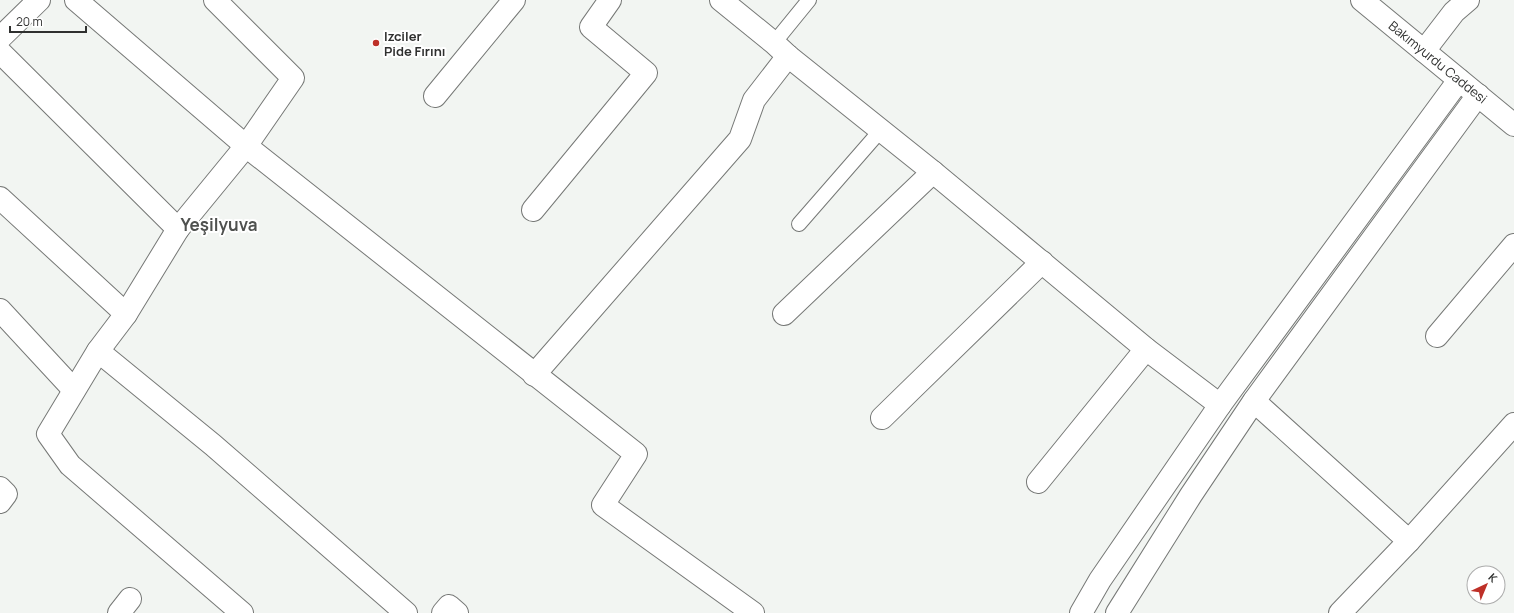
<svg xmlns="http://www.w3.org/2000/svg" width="1514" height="613" viewBox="0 0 1514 613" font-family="Manrope,sans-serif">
<rect width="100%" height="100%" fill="#f2f5f2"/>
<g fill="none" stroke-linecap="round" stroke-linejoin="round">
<defs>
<g id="lane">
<path d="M 774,43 L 809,0"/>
<path d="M 799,224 L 881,130"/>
</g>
<g id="street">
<path d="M 76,0 L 246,146 L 636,454 L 603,505 L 753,613"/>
<path d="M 215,0 L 293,78 L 246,146 L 178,229 L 126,314 L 98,351 L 48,434 L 70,465 L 242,613"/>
<path d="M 721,0 L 774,43 L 788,56 L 933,172 L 1146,349 L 1220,405"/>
<path d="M 0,38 L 39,0"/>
<path d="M 1424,51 L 1454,12 L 1468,0"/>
<path d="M 0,52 L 178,229"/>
<path d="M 435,96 L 514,0"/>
<path d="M 0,198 L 126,314"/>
<path d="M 533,210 L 646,73 L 591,27 L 610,0"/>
<path d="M 0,310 L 74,390"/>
<path d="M 784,314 L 933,172"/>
<path d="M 1437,336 L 1514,245"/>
<path d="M 98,351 L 213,445 L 406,613"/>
<path d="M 534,375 L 740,139 L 754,100 L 788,56"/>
<path d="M 1254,401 L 1409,541"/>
<path d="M 882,418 L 1042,262"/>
<path d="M 1038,482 L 1146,349"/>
<path d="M 0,488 L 6,494 L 0,502"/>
<path d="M 119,613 L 130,599"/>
<path d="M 443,613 L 449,606 L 457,613"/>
<path d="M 1081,613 L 1100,580 L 1220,405 L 1459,80"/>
<path d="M 1117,613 L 1191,495 L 1254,401 L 1478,95"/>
<path d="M 1340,613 L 1409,541 L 1514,424"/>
</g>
<path id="secondary" d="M 1362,0 L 1514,125"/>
</defs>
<use href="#lane" stroke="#767876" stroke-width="16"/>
<use href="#street" stroke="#767876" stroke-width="24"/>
<use href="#secondary" stroke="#767876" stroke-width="24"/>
<use href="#lane" stroke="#fff" stroke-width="14"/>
<use href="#street" stroke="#fff" stroke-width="22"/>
<use href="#secondary" stroke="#fff" stroke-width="22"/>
</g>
<circle fill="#be3028" stroke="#fff" stroke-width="1.5" cx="376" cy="43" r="4"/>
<g text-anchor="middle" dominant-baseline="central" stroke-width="4" stroke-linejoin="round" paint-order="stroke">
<g font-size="13" font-weight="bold" fill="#2f302f" stroke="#fff" text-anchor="start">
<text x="384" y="36">Izciler<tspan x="384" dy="15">Pide Fırını</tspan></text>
</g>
<g font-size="13" fill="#2f302f" stroke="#fff">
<text transform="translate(1438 62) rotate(39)">Bakımyurdu Caddesi</text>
</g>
<g font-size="17" font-weight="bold" fill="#4f514f" stroke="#fff">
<text x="219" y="224">Yeşilyuva</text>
</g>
</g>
<g transform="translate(1486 585) rotate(44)"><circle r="19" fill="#ffffff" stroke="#acacac"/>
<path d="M0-3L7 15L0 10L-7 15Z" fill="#be3028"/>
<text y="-6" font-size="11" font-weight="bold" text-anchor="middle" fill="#2f302f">K</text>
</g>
<path d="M10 26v6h76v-6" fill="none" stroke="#2f302f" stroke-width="2"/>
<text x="16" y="26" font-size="12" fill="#2f302f" stroke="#ffffff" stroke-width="3" paint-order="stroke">20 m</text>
</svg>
